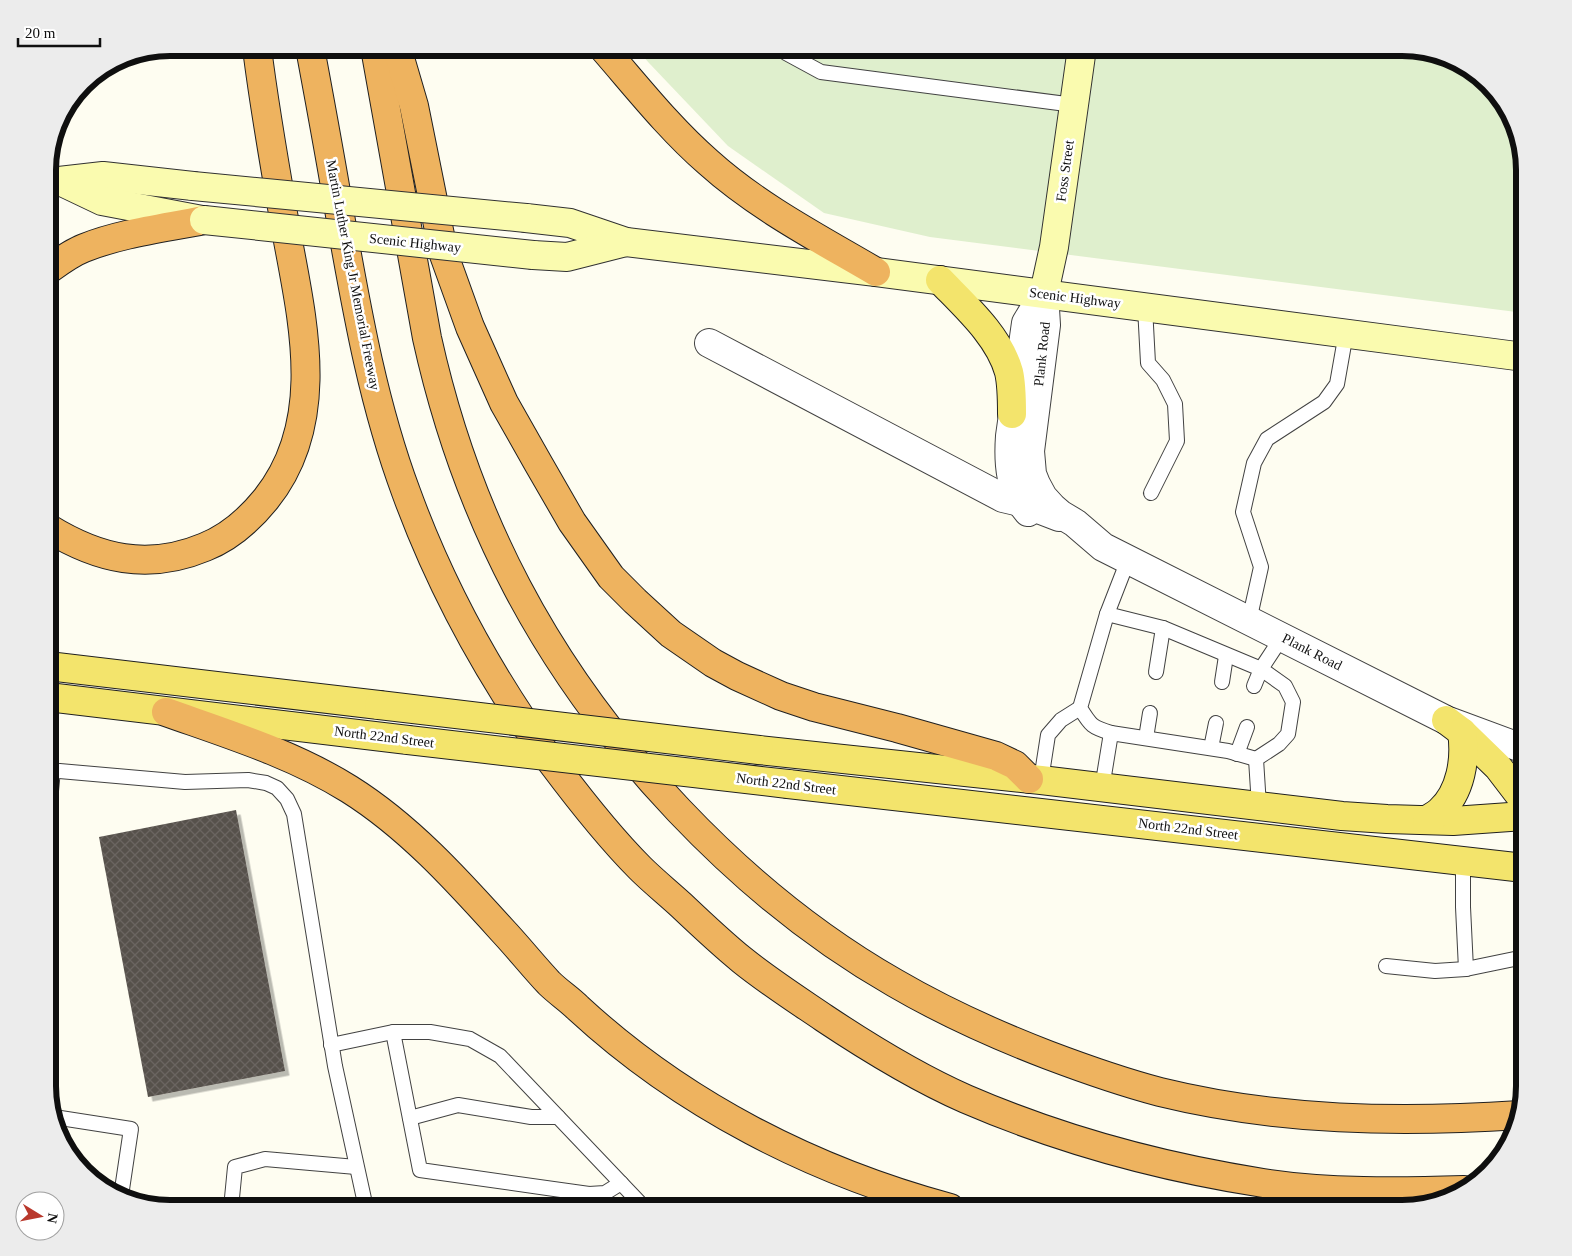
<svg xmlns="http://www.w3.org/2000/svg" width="1572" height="1256" viewBox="0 0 1572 1256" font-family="Georgia,serif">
<defs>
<pattern id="building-cross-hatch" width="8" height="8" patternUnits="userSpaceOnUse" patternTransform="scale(1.25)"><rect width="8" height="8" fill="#57514b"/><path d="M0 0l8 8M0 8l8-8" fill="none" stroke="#6a6561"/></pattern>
<filter id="shadow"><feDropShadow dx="4.5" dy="4.5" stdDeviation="0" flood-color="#0004"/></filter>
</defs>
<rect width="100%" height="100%" fill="#fefdf1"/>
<path fill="#dfefcd" d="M 636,48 L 1402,48 L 1441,54 L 1482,78 L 1512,116 L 1524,171 L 1524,313 L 930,237 L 824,213 L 728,146 L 649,63 Z"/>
<path fill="url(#building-cross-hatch)" filter="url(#shadow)" d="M 236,810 L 285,1071 L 148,1097 L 99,837 Z"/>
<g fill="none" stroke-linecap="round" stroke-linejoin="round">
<defs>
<g id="lane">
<path d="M 785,48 L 786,53 L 821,72 L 1074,105"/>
<path d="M 1145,307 L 1148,363 L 1163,380 L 1175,404 L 1177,441 L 1151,493"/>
<path d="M 1107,614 L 1163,628 L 1261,669 L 1254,686"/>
<path d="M 1249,621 L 1261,567 L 1243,512 L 1254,463 L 1267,439 L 1324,402 L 1337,384 L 1346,333"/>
<path d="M 1156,672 L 1163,628"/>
<path d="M 1222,682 L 1226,656"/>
<path d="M 1111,733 C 1092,727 1091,726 1080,708 L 1107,614 L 1128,560"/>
<path d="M 1146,738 L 1150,713"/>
<path d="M 1211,748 L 1216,723"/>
<path d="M 1237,754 L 1247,727"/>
<path d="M 48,770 L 185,782 L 248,780 L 266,783 L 277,788 L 287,799 L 294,814 L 335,1066 L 366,1208"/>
<path d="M 1041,780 L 1048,735 L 1061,720 L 1080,708"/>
<path d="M 1102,788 L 1111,733 L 1228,751 L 1256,759"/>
<path d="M 1259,806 L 1256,759 L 1279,744 L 1288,734 L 1293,702 L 1285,686 L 1261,669 L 1282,637"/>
<path d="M 48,822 L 53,770"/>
<path d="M 1463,861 L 1463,907 L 1466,969"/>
<path d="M 1386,966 L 1435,971 L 1466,969 L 1524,957"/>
<path d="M 393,1032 L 420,1170 L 589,1194 L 605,1193 L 621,1183"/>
<path d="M 331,1045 L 393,1032 L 430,1032 L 470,1039 L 500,1056 L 639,1202 L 638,1208"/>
<path d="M 54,1117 L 131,1129 L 121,1196"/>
<path d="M 410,1118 L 458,1105 L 531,1117 L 558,1117"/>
<path d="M 231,1208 L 235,1167 L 265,1159 L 356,1167"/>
</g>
<g id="street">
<path d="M 1044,293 L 1046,325 L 1030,451 L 1032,474 L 1036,484 L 1043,497 L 1053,508 L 1060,514 L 1075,523 L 1103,547 L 1446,720 L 1524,749"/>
<path d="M 709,343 L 1003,498 L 1020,502 L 1059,517"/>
<path d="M 1028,512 C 1010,491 1008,463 1010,436 L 1026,323 L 1044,293"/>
</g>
<g id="secondary">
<path d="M 59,181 L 103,176 L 193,186"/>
<path d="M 60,181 L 102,201 L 202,220"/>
<path d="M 526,218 L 570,223 L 626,242 L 876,272 L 1524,357"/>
<path d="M 533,255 L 567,257 L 626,242"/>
<path d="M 1044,293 L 1054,247 L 1082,48"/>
</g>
<g id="primary">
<path d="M 940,280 C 965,306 999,336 1009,372 C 1012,385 1012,399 1012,414"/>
<path d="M 48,666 L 379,705"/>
<path d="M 48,697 L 408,740"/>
<path d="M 1446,720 L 1462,732 L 1498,767 L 1524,801"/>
<path d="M 759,750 L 1041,780 L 1342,816 L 1387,819 L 1453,821 L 1524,816"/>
<path d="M 788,784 L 1524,868"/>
<path d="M 1427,820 C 1431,817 1436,815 1440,811 C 1461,792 1466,759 1462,732"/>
</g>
<g id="highway">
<path d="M 310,48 C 321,107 332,167 342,227 C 358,317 374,406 406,492 C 442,591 491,679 553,764 C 580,800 608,836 640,868 C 653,881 668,893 681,905 C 701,924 721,943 742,960 C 768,981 796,999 824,1018 C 869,1048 916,1077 966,1099 C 1061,1140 1161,1167 1263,1183 C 1327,1193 1399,1192 1464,1190"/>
<path d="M 375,48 L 427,338 C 446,424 476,509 517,587 C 599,743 741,895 895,983 C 943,1011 996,1035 1048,1055 C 1085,1069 1122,1082 1160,1092 C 1278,1121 1399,1123 1520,1115"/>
<path d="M 397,48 L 414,106 L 444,255 L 470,327 L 504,403 L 538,463 L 572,522 L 611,577 L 635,601 L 671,634 L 713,663 L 737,676 L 781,696 L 814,707 L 897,728 L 996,756 L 1015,765 L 1029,779"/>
<path d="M 603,48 C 637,87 669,128 708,162 C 758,207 818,238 876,272"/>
<path d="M 48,270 C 59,262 71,253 84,248 C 121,233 165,228 204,220"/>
<path d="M 48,528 C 98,559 148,571 205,547 C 230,537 249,520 266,499 C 331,418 300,311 284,219 C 274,162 264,105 257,48"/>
<path d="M 166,712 C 228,734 293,754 349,789 C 408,826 456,879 502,930 C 518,947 533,966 549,983 C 558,992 569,999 578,1008 C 683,1105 813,1171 950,1208"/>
</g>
</defs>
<use href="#lane" stroke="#424242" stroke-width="16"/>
<use href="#street" stroke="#424242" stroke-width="30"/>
<use href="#secondary" stroke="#313131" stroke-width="30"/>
<use href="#primary" stroke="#202020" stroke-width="30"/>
<use href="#highway" stroke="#202020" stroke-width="30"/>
<use href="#lane" stroke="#fff" stroke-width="14"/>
<use href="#street" stroke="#fff" stroke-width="28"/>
<use href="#secondary" stroke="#fafbaf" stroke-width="28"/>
<use href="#primary" stroke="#f3e46c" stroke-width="28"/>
<use href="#highway" stroke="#eeb35f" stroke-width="28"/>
<defs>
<g id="secondary-bridge">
<path d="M 193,186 L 526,218"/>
<path d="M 204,220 L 533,255"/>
</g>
<g id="primary-bridge">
<path d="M 379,705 L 759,750"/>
<path d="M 408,740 L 788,784"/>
</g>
</defs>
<use href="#secondary-bridge" stroke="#313131" stroke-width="30" stroke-linecap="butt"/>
<use href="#primary-bridge" stroke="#202020" stroke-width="30" stroke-linecap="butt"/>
<use href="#secondary-bridge" stroke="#fafbaf" stroke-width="28"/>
<use href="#primary-bridge" stroke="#f3e46c" stroke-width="28"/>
</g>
<g text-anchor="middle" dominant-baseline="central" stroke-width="5" stroke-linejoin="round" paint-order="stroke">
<g font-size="14" fill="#0f0f0f" stroke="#fff">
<text transform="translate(1065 171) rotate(-82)">Foss Street</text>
<text transform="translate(415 243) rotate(6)">Scenic Highway</text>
<text transform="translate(353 275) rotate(79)">Martin Luther King Jr Memorial Freeway</text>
<text transform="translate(1075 298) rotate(7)">Scenic Highway</text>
<text transform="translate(1042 354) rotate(-84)">Plank Road</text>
<text transform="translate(1312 652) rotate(27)">Plank Road</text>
<text transform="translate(384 737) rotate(7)">North 22nd Street</text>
<text transform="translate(786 784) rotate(7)">North 22nd Street</text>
<text transform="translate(1188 829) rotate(7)">North 22nd Street</text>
</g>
</g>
<path d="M0 0H1572V1256H0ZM170 56H1402A114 114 0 0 1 1516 170V1086A114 114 0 0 1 1402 1200H170A114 114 0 0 1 56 1086V170A114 114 0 0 1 170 56Z" fill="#ececec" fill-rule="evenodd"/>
<path fill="none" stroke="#0f0f0f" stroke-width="6" d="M170 56H1402A114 114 0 0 1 1516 170V1086A114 114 0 0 1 1402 1200H170A114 114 0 0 1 56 1086V170A114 114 0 0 1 170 56Z"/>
<g transform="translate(40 1216) rotate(100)"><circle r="24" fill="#ffffff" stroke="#9f9f9f"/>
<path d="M0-4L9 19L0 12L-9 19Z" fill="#b9382c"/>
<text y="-8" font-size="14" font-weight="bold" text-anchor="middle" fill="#0f0f0f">N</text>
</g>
<path d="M18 38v8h82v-8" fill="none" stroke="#0f0f0f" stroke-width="2.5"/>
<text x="25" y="38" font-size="15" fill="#0f0f0f" stroke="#ffffff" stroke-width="4" paint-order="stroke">20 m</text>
</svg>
